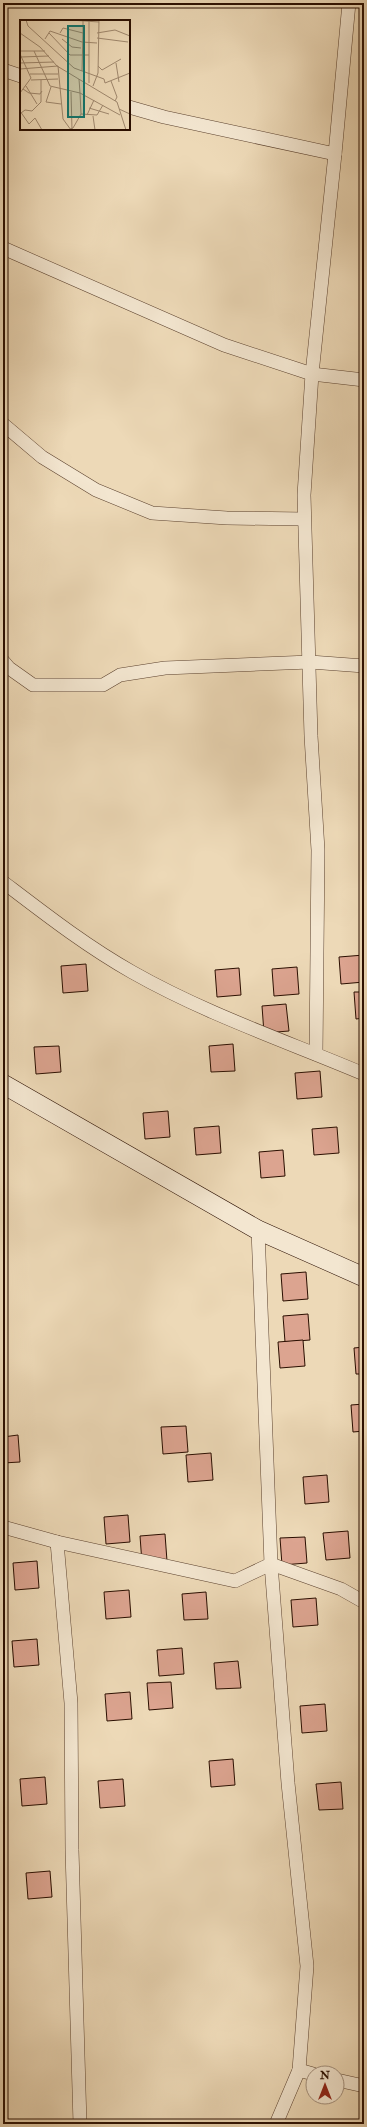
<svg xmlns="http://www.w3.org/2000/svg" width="367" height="2127" viewBox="0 0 367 2127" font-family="'IM FELL Double Pica',serif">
<rect width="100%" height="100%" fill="#edd9b7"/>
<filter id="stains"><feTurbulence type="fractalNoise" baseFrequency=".005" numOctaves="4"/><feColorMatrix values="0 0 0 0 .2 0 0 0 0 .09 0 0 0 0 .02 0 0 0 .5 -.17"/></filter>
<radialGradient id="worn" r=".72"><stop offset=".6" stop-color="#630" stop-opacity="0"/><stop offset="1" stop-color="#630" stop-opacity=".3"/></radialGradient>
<g fill="#dca490" stroke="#2a0e00">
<path d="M 364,955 L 364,982 L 341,984 L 339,957 Z"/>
<path d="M 86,964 L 88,991 L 63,993 L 61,966 Z"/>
<path d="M 297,967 L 299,994 L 274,996 L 272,969 Z"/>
<path d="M 239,968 L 241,995 L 217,997 L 215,970 Z"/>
<path d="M 354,992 L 364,992 L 364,1018 L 356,1019 Z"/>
<path d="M 286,1004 L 289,1031 L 264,1033 L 262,1006 Z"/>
<path d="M 233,1044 L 235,1071 L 211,1072 L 209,1046 Z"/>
<path d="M 59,1046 L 61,1072 L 36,1074 L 34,1047 Z"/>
<path d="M 320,1071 L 322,1097 L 297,1099 L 295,1073 Z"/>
<path d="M 168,1111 L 170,1137 L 145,1139 L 143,1113 Z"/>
<path d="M 219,1126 L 221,1153 L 196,1155 L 194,1128 Z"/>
<path d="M 337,1127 L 339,1153 L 314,1155 L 312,1129 Z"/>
<path d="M 283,1150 L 285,1176 L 261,1178 L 259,1152 Z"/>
<path d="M 306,1272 L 308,1299 L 283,1301 L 281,1274 Z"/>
<path d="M 308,1314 L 310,1340 L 285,1342 L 283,1316 Z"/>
<path d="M 303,1340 L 305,1366 L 280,1368 L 278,1342 Z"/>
<path d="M 364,1347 L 364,1374 L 356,1374 L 354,1348 Z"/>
<path d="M 364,1404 L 364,1431 L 353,1432 L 351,1405 Z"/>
<path d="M 186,1426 L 188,1452 L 163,1454 L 161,1427 Z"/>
<path d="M 18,1435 L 20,1462 L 3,1463 L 3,1437 Z"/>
<path d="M 211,1453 L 213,1480 L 188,1482 L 186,1455 Z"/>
<path d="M 327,1475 L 329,1502 L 305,1504 L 303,1477 Z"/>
<path d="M 128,1515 L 130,1542 L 106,1544 L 104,1517 Z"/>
<path d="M 348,1531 L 350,1558 L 326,1560 L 323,1533 Z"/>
<path d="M 165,1534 L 167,1561 L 142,1563 L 140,1536 Z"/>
<path d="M 305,1537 L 307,1563 L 282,1565 L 280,1538 Z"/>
<path d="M 37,1561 L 39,1588 L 15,1590 L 13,1563 Z"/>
<path d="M 129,1590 L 131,1617 L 106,1619 L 104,1592 Z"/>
<path d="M 206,1592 L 208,1619 L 184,1620 L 182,1594 Z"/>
<path d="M 316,1598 L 318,1625 L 293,1627 L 291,1600 Z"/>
<path d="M 37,1639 L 39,1665 L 14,1667 L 12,1641 Z"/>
<path d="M 182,1648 L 184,1674 L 159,1676 L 157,1650 Z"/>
<path d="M 238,1661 L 241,1688 L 216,1689 L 214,1663 Z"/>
<path d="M 171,1682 L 173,1708 L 149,1710 L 147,1683 Z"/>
<path d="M 130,1692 L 132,1719 L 107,1721 L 105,1694 Z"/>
<path d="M 325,1704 L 327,1731 L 302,1733 L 300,1706 Z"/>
<path d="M 233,1759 L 235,1785 L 211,1787 L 209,1761 Z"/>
<path d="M 45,1777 L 47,1804 L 22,1806 L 20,1779 Z"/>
<path d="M 123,1779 L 125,1806 L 100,1808 L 98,1781 Z"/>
<path d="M 341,1782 L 343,1809 L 319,1810 L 316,1784 Z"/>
<path d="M 50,1871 L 52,1897 L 28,1899 L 26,1873 Z"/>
</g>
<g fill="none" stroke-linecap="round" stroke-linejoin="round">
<defs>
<g id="street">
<path d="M 3,70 L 21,76"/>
<path d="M 129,107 L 164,117 L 335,154 L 349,3"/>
<path d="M 3,248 L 224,345 L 312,374 L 364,380"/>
<path d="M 3,424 L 42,457 L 96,490 L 152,513 L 227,518 L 304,519"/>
<path d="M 3,661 L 9,668 L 33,685 L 103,685 L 120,675 L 165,668 L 310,662 L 364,666"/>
<path d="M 3,882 C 45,914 86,946 132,972 C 206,1014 286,1041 364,1074"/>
<path d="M 316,1054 L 318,850 L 311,736 L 304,495 L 312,374 L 335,154"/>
<path d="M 258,1230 L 271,1564 L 341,1589 L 364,1602"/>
<path d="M 3,1527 L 57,1542 L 235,1581 L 271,1564 L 288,1783 L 307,1966 L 299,2070"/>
<path d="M 57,1542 L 71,1703 L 72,1850 L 80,2124"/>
<path d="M 337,2080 L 364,2086"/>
<path d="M 276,2124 L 299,2070 L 313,2074"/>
</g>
<path id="secondary" d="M 3,1084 L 258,1230 L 364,1277"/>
</defs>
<use href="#street" stroke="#5b412e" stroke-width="14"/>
<use href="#secondary" stroke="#2a0e00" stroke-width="20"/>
<use href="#street" stroke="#f3e6d0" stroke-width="13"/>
<use href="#secondary" stroke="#f3e6d0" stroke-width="19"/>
</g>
<g transform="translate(20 20)">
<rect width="110" height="110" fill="#edd9b7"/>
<path fill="none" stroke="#9f886e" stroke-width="1" d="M 6,0 L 8,6 L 54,48 L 84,59 L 85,63 L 110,53M 50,0 L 79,2M 0,13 L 20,27 L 37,46 L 97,82 L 106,110M 29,13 L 50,35 L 69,35M 40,13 L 43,8 L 63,13 L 63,0M 77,13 L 95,10 L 110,16M 77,18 L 108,22M 25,19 L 30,11 L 62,22 L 77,23M 42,19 L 52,27 L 61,28M 0,31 L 25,31M 14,31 L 30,66 L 60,73 L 61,94M 0,34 L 11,58 L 0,73M 1,37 L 29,36M 0,43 L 34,42M 96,43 L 99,62M 78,46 L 82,50 L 101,39M 0,49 L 38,46 L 43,99 L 51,110M 62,51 L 63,13M 10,54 L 38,54M 59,59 L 60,73 L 100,95M 11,60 L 38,59M 91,61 L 97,77 L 95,81M 69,63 L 69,0M 6,66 L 17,84M 73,66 L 78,53 L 79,0M 31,67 L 26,82 L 41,84M 3,69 L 9,73 L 20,74 L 22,71M 51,72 L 52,110M 69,88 L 89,94M 99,89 L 110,94M 0,91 L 9,104 L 15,98 L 22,110M 1,93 L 5,90 L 12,91 L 21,82 L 21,60M 67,95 L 74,80M 73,96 L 75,110M 50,109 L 53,108 L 61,94 L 77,95 L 83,85"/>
<path fill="#0f766e" fill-opacity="0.15" stroke="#0f766e" stroke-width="2" d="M 48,6 L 64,6 L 64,97 L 48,97 Z"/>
<rect width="110" height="110" fill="none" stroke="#2a0e00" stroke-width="2"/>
</g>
<rect width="367" height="2127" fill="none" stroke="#edd9b7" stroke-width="16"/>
<rect x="4" y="4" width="359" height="2119" fill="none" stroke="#2a0e00" stroke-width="2"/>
<rect x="8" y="8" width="351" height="2111" fill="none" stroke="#2a0e00"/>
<g transform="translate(325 2085)"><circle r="19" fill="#f3e6d0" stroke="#a3907d"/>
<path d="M0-3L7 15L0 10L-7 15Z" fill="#8f2418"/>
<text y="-6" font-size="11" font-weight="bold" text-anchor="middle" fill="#2a0e00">N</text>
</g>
<rect width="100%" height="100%" filter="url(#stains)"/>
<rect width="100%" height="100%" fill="url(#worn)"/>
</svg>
